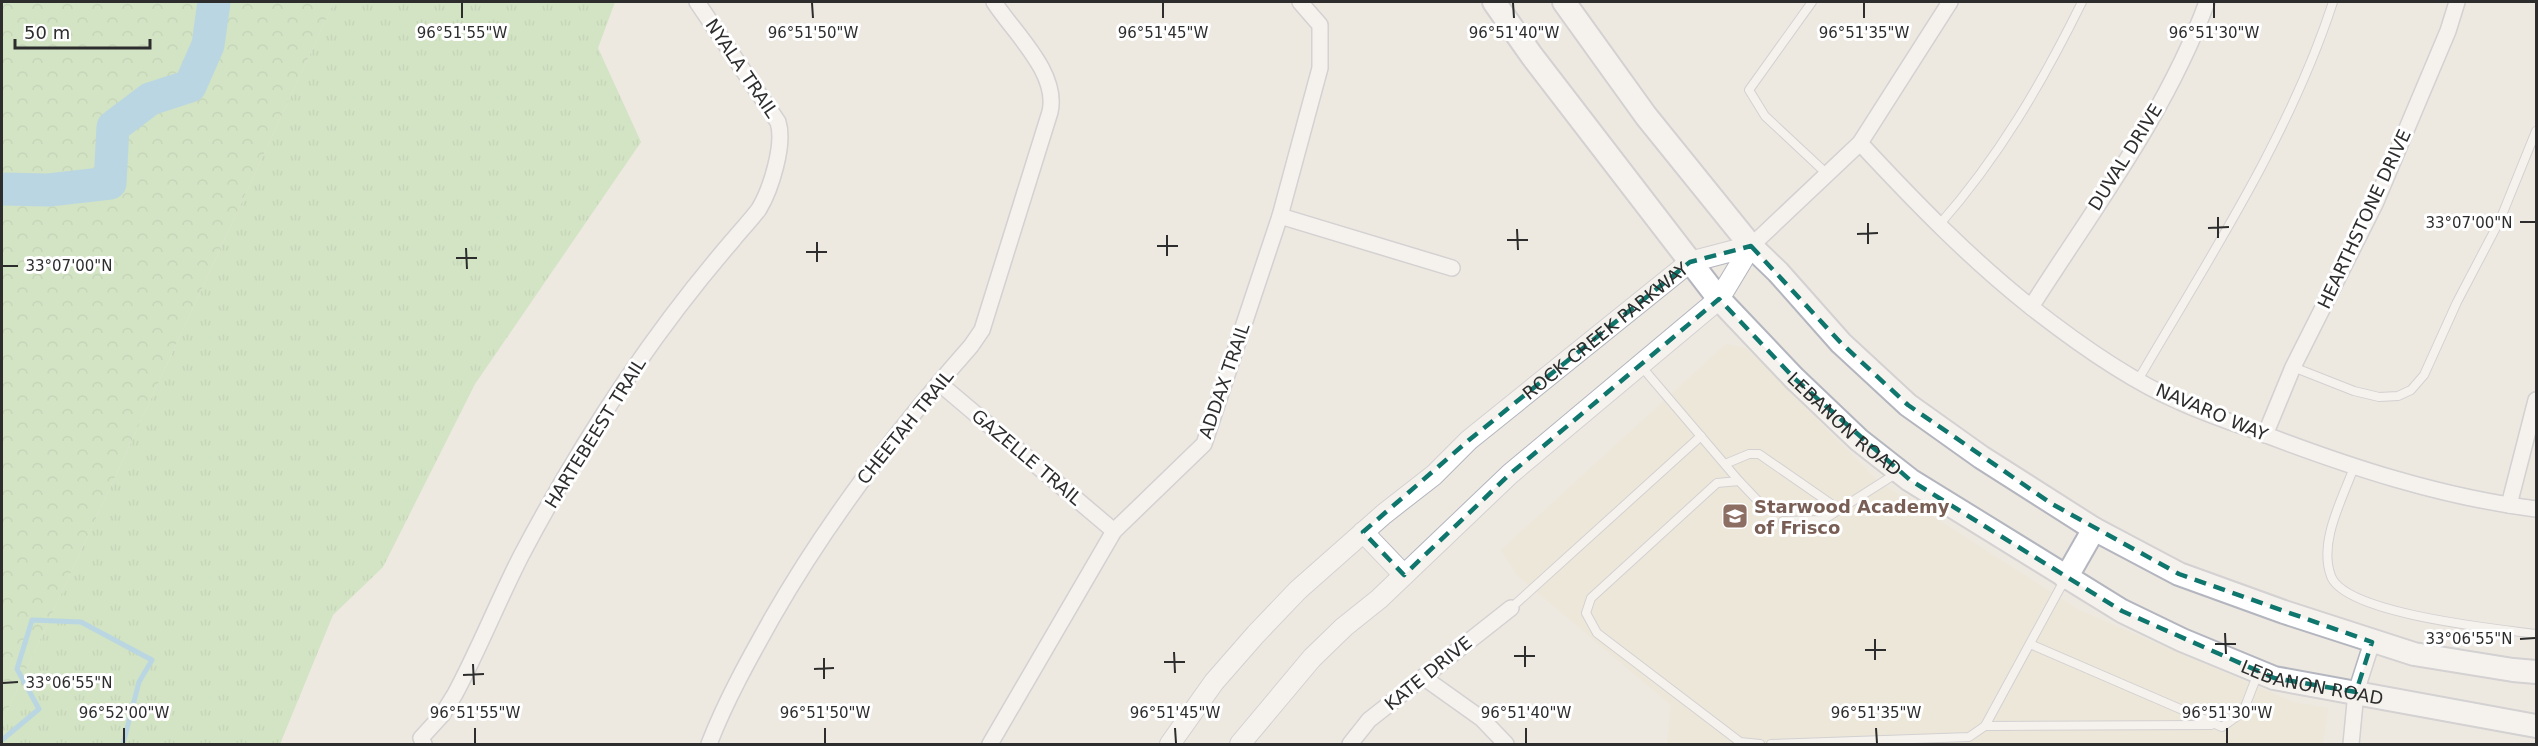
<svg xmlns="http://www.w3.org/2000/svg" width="2538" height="746" viewBox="0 0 2538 746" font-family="'DejaVu Sans',sans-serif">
<defs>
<pattern id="grass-tufts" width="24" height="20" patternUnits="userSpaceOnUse" patternTransform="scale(1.5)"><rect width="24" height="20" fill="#b1dfa1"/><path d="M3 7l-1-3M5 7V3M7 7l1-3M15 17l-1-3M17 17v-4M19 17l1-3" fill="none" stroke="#99c08b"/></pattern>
<pattern id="forest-crowns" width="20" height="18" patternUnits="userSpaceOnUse" patternTransform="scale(1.5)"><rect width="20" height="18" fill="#b1dfa1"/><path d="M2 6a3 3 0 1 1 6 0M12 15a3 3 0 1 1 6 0" fill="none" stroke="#99c08b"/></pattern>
</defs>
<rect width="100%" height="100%" fill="#ede8e0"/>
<path fill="#ede6d1" d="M 1726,344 L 1746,348 L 1879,482 L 2079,610 L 2293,702 L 2328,708 L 2323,744 L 1667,744 L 1671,705 L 1518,576 L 1501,550 Z"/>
<path fill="url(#grass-tufts)" d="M 334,2 L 615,2 L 598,48 L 641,142 L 475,384 L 383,567 L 333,615 L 280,744 L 2,744 L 2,722 Z"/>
<path fill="url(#forest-crowns)" d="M 2,2 L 334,2 L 2,722 Z"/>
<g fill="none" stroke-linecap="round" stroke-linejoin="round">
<path stroke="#7cc2e6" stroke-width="5" d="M 2,740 L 39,709 L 17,669 L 32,620 L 81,622 L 152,660 L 139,682 L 123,744"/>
<path stroke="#7cc2e6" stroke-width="33" d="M 2,189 L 49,190 L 110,183 L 113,127 L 150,99 L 190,86 L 208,45 L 214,2"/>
<defs>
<g id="service">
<path d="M 1812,2 L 1749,90 L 1765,116 L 1826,173"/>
<path d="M 1939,225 C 1999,157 2042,83 2082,2"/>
<path d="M 1641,366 L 1739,481"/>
<path d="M 2293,367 L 2354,391 L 2379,397 L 2398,396 L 2411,390 L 2424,375 L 2457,302 L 2500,220 L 2536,131"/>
<path d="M 2138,380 C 2209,258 2289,137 2333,2"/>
<path d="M 1725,464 L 1749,454 L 1759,454 L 1840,510"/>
<path d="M 2354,467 C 2343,498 2318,542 2331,576 C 2345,614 2498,629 2536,634"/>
<path d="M 1759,502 L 1739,481 L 1717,483 L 1591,598 L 1586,613 L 1597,633 L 1740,742 L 1760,744"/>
<path d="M 1783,521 L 1823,520 L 1897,473"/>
<path d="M 1511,608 L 1701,436"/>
<path d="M 2030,644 L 2222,727 L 2243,712 L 2258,673"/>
<path d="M 1985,726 L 2211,725"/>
<path d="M 1771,744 L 1969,737 L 1985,726 L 2065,579"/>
</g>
<g id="minor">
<path d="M 1860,143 C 1914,201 1969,258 2031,307 C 2073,340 2131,381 2180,402 C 2206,414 2234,423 2261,433 C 2350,467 2441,497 2536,509"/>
<path d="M 1280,216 L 1452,268"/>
<path d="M 1751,246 L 1860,143 L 1950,2"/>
<path d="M 2031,307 C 2094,208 2167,112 2207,2"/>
<path d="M 939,383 L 1114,531"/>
<path d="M 2265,435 L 2293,367 L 2375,204 L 2448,31 L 2457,2"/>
<path d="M 2509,505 L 2536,400"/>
<path d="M 1423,677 L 1482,719 L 1506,744"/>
<path d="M 424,744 L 421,738 L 442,715 L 455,694 C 479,649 498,601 521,556 C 580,444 650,336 733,240 C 741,230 751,220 759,209 C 771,189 785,144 778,122 L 697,2"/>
<path d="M 709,744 C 726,700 749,659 772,618 C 828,520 896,431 971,346 L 982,330 L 1050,112 C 1059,73 1014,33 994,2"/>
<path d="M 990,744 L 1114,531 L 1204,444 L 1280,216 L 1320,68 L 1320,25 L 1300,2"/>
<path d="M 1350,744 L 1369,720 L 1511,608"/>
<path d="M 2351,744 L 2356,692 L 2372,642"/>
</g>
<g id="tertiary">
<path d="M 1363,532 L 1404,575"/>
<path id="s1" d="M 1170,744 L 1214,682 L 1256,634 L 1298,590 L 1384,514 L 1434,475 L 1469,440 L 1690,262 L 1751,246"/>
<path d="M 1240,744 L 1312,658 L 1344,627 L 1379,599 L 1510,474 L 1719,299 L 1751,246"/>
</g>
<g id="secondary">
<path id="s2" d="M 1494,2 L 1532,56 L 1719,299 L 1794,378 L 1859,440 L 1910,480 L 2122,611 L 2182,640 L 2274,678 L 2536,726"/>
<path d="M 1564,2 L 1646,116 L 1751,246 L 1778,272 L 1841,343 L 1908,405 L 1981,457 L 2094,529 L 2179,574 L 2284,612 L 2414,654 L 2513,670 L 2536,672"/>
<path d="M 2066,578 L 2094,529"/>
</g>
</defs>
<use href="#service" stroke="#b3b5bf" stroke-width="10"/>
<use href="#minor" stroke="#b3b5bf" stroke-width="18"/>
<use href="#tertiary" stroke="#b3b5bf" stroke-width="22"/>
<use href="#secondary" stroke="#b3b5bf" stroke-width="26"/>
<use href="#service" stroke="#fff" stroke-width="8"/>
<use href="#minor" stroke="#fff" stroke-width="15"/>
<use href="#tertiary" stroke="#fff" stroke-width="20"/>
<use href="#secondary" stroke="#fff" stroke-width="22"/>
</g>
<path d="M0 0H2538V746H0ZM 1751,246 L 1841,343 L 1908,405 L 2052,504 L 2179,574 L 2372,642 L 2356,692 L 2274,678 L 2122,611 L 1910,480 L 1794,378 L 1719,299 L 1510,474 L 1404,575 L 1363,532 L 1469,440 L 1690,262 Z" fill="#ede8e0" fill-opacity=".55" fill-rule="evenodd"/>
<path fill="none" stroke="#0f766e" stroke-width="4.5" stroke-dasharray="12 8" stroke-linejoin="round" d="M 1751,246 L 1841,343 L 1908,405 L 2052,504 L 2179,574 L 2372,642 L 2356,692 L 2274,678 L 2122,611 L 1910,480 L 1794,378 L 1719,299 L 1510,474 L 1404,575 L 1363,532 L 1469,440 L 1690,262 Z"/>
<path fill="none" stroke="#2d2d2d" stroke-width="2" d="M 462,3 L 462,18M 812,3 L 813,18M 1163,3 L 1163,18M 1513,3 L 1514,18M 1864,3 L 1864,18M 2214,3 L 2214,18M 2218,217 L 2218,238M 2520,222 L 2535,222M 1868,223 L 1868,244M 2208,228 L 2229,227M 1517,229 L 1518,250M 1857,234 L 1878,233M 1167,235 L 1167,256M 1507,240 L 1528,240M 817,242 L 817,262M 1157,246 L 1178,246M 466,248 L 467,269M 806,252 L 827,252M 456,258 L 477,258M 3,266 L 18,266M 2225,633 L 2226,654M 1875,639 L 1875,660M 2520,639 L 2535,638M 2215,644 L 2236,644M 1525,646 L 1525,667M 1865,650 L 1886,650M 1174,652 L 1175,673M 1514,656 L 1535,656M 824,658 L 824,679M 1164,662 L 1185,662M 473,664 L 474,685M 814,669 L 834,668M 463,675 L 484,674M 3,683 L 18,682M 124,728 L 124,743M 475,728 L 475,743M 825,728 L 825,743M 1175,728 L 1176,743M 1526,728 L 1526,743M 1876,728 L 1877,743M 2227,728 L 2227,743"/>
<defs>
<symbol id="school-square" viewBox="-11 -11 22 22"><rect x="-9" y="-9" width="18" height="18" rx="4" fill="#8d6e63" stroke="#fff"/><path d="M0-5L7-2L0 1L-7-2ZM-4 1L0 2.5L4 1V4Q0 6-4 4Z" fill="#fff"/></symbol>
</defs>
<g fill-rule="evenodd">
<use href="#school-square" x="1720" y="501" width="30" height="30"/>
</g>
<g text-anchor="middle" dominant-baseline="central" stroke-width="6" stroke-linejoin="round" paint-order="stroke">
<g font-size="18" fill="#2d2d2d" stroke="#fff">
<text transform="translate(742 68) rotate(56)">NYALA TRAIL</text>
<text transform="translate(2125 157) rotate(-58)">DUVAL DRIVE</text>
<text transform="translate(2364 219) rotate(-65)">HEARTHSTONE DRIVE</text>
<text stroke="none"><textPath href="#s1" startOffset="603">ROCK CREEK PARKWAY</textPath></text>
<text transform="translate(1224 381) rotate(-71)">ADDAX TRAIL</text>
<text transform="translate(2212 412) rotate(23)">NAVARO WAY</text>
<text stroke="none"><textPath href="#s2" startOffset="550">LEBANON ROAD</textPath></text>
<text transform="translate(905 427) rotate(-51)">CHEETAH TRAIL</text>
<text transform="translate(595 433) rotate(-58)">HARTEBEEST TRAIL</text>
<text transform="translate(1027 457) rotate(40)">GAZELLE TRAIL</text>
<text transform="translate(1428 673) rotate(-39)">KATE DRIVE</text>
<text stroke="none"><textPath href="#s2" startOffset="1090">LEBANON ROAD</textPath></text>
</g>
<g font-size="18" font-weight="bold" fill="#785e54" stroke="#fff" text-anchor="start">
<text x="1754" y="506">Starwood Academy<tspan x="1754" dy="21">of Frisco</tspan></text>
</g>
</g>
<g font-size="15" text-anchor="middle" fill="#2d2d2d" stroke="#fff" stroke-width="6" stroke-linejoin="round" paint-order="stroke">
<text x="462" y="38">96°51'55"W</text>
<text x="813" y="38">96°51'50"W</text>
<text x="1163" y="38">96°51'45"W</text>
<text x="1514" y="38">96°51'40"W</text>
<text x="1864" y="38">96°51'35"W</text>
<text x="2214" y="38">96°51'30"W</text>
<text x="2469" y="228">33°07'00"N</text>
<text x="69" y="271">33°07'00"N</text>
<text x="2469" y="644">33°06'55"N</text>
<text x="69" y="688">33°06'55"N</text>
<text x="124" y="718">96°52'00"W</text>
<text x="475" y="718">96°51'55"W</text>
<text x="825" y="718">96°51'50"W</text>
<text x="1175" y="718">96°51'45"W</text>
<text x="1526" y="718">96°51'40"W</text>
<text x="1876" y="718">96°51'35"W</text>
<text x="2227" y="718">96°51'30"W</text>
</g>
<rect width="2538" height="746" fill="none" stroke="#2d2d2d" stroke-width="6"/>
<path d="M15 39v9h135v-9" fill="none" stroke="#2d2d2d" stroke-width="3"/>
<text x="24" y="39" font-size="18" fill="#2d2d2d" stroke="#ffffff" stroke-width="4.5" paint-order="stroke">50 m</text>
</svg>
